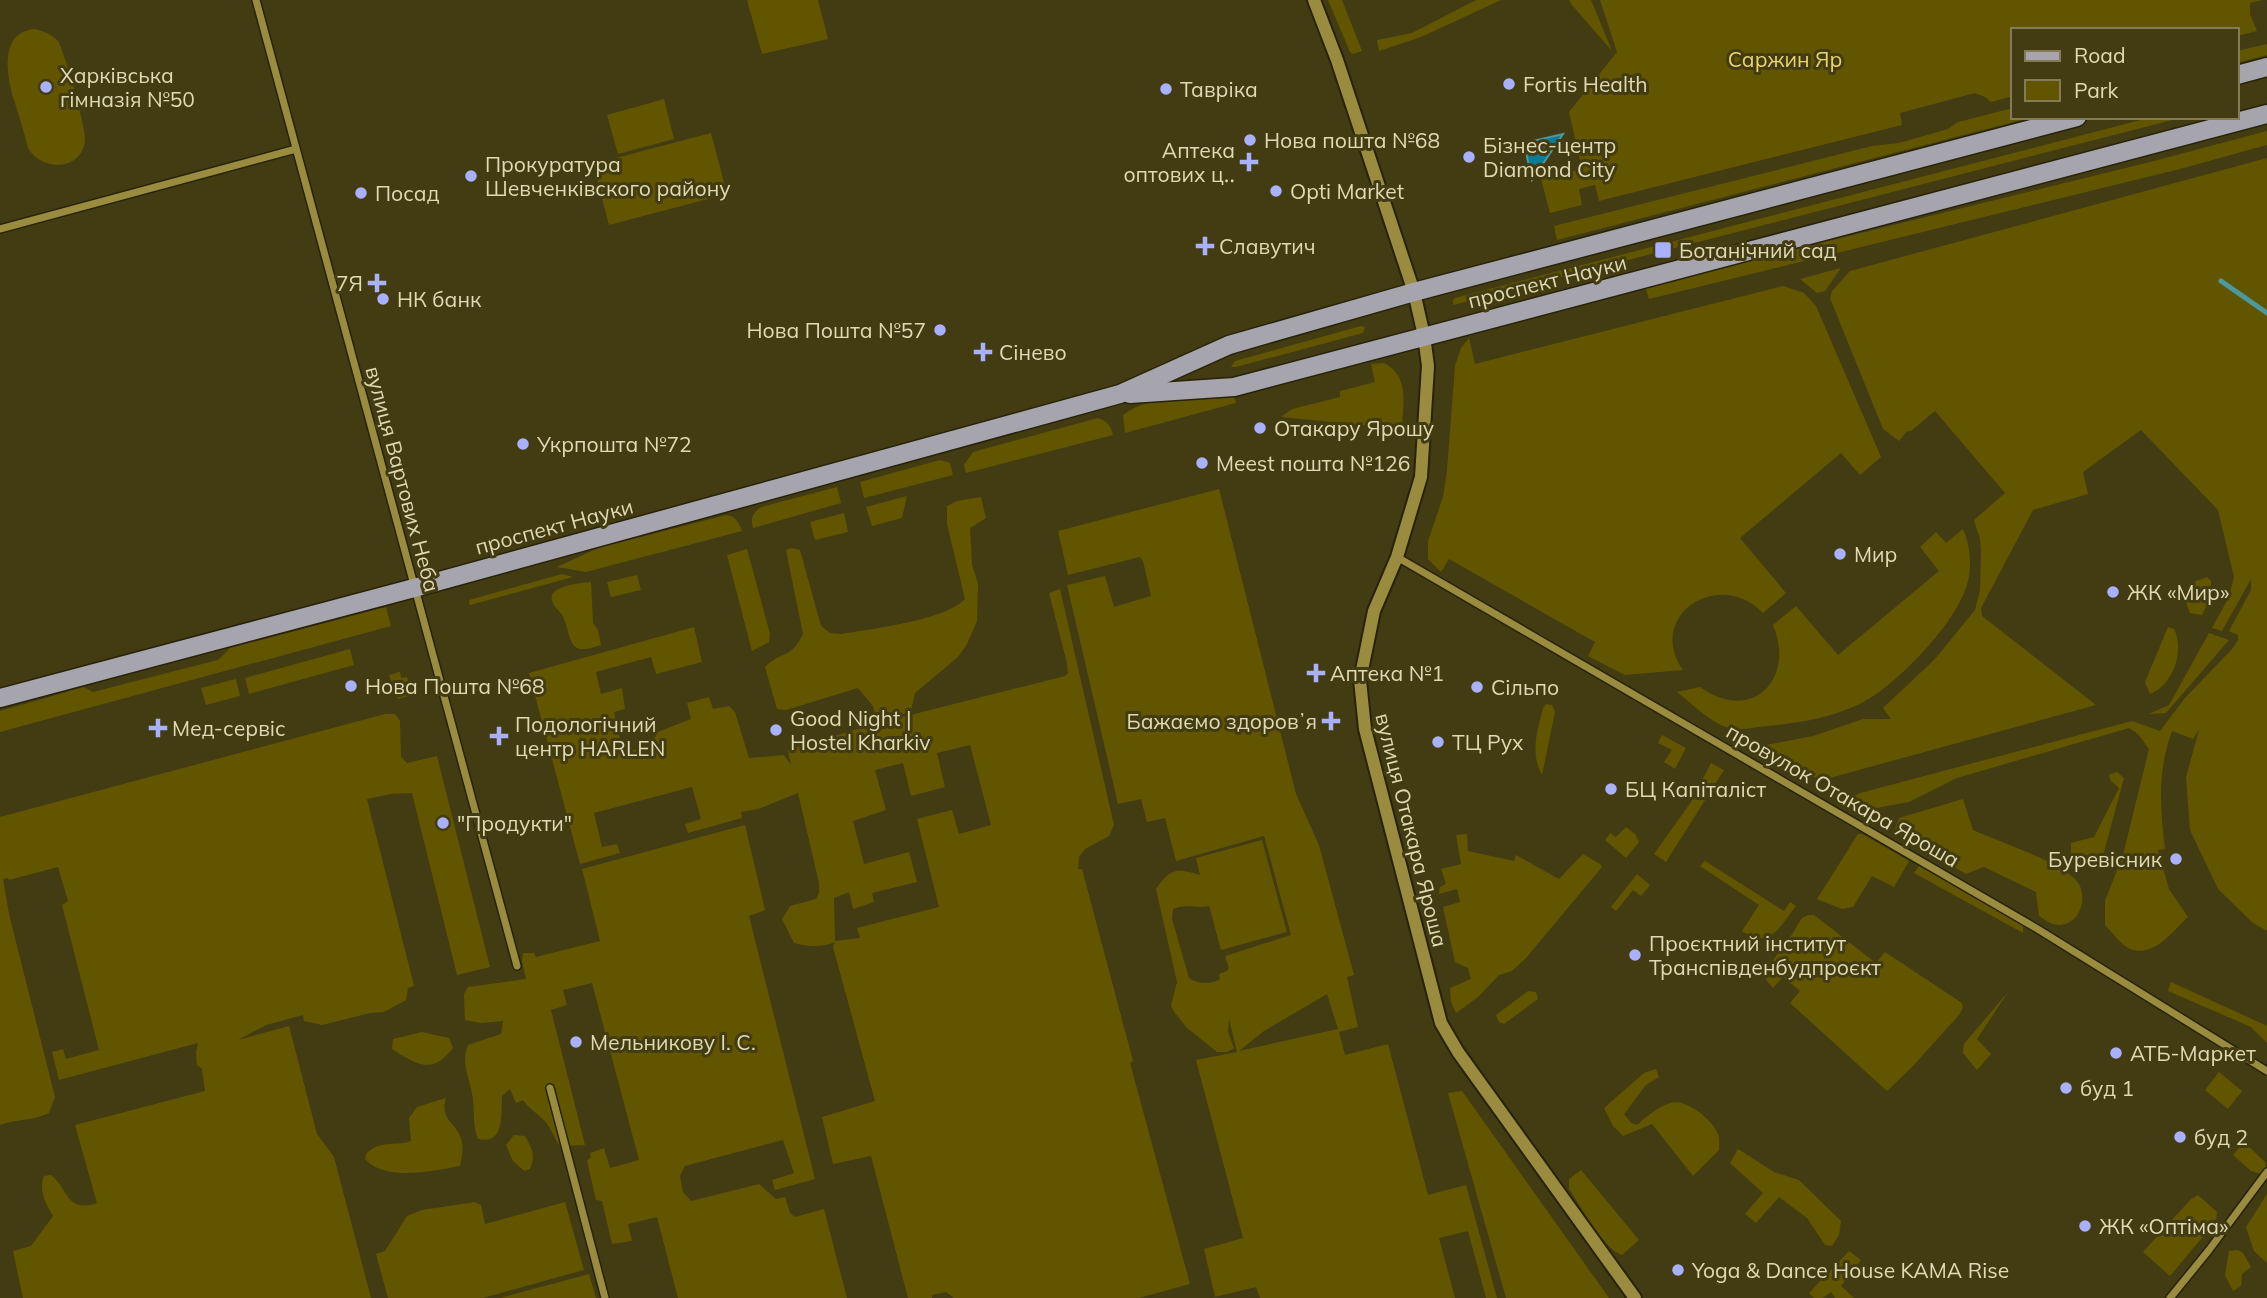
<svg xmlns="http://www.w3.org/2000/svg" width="2267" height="1298" viewBox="0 0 2267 1298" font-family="Mulish,sans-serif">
<rect width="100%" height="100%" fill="#433c12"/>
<g fill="#625500" fill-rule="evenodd">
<path d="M 747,0 L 818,0 L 828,39 L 762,54 Z"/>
<path d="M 1328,0 L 1342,0 L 1362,51 L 1353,54 L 1350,52 Z"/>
<path d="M 1476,0 L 1501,0 L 1421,37 L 1379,51 L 1377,40 L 1412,33 Z"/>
<path d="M 1569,0 L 1591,0 L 1612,51 L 1572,5 Z"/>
<path d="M 1600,0 L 2262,0 L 2250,3 L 2250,14 L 2257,31 L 2237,36 L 2237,30 L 2013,30 L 2013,96 L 1991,102 L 1985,97 L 1975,93 L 1900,113 L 1902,125 L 1599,201 L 1595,185 L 1579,189 L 1582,205 L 1550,213 L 1541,179 L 1582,169 L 1569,112 L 1617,52 Z"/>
<path d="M 34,29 C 44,31 51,34 58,41 C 64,50 87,130 85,141 C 81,171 42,172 28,148 C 24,132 19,116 14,100 C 6,72 0,33 34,29 Z"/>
<path d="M 2267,44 L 2267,55 L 2237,63 L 2237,51 Z"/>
<path d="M 664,99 L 674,139 L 618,154 L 607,115 Z"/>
<path d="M 2013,108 L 2013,117 L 2033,117 L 1557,240 L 1554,226 L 1872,146 L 1899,143 L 1948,129 L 1958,122 Z"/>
<path d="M 2152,117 L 2184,117 L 1453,305 L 1453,300 L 1455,298 Z"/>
<path d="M 2267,131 L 2267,145 L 2180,169 L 1649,299 L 1645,286 L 2154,161 Z"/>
<path d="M 711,133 L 727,194 L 609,225 L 593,164 Z"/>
<path d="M 2267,158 L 2267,931 L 2253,923 L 2218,889 L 2190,830 L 2186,777 L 2199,730 L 2193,739 L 2172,731 C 2157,773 2160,806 2165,849 L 2158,850 L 2169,889 L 2188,917 C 2173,931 2154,958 2130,949 C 2121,945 2112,932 2105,925 L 2105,901 L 2123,855 L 2149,749 L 2138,734 L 2129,728 L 1957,778 L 1909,802 L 1877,808 L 1855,806 L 1852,802 L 1854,796 L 1860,793 L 2132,721 L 2160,731 L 2185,698 L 2233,648 L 2238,640 L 2238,635 L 2229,631 L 2251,590 L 2251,579 L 2222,631 L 2212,628 L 2229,597 L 2234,577 L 2218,510 L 2141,430 L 2083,472 L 2088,494 L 2033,510 L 1981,608 L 1982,616 L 2096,705 L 1826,779 C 1801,777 1782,765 1762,751 L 1766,745 L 1813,736 L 1863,719 L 1891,719 L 1883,708 L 1935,659 L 1975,610 L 1980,590 L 1981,553 L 1980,539 L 1974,520 L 2005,493 L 1935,411 L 1911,431 L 1906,432 L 1899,441 L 1883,429 L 1830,298 L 1832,291 L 1850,271 Z"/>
<path d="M 1841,268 L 1825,291 L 1817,293 L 1800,279 Z"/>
<path d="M 1783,286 L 1804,293 L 1816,306 L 1881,457 L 1860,475 L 1841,453 L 1740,538 L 1786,593 L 1763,613 C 1719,567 1645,616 1683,670 L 1625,675 L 1588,656 L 1595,642 L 1449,559 L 1441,572 L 1428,559 L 1428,541 L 1443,497 L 1447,470 L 1455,366 L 1461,348 L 1469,338 L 1475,364 Z"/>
<path d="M 1361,326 L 1365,327 L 1363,333 L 1236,367 L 1231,367 L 1235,361 Z"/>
<path d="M 1384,363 C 1410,377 1403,403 1402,429 L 1281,417 L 1292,409 L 1340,397 L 1340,391 L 1375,382 L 1371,364 Z"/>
<path d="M 1233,394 L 1236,403 L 1125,433 L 1123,415 C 1153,393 1197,396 1233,394 Z"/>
<path d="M 1098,418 C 1107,421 1111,426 1113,435 L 966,473 L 964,465 L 973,452 Z"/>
<path d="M 940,460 L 950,463 L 953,475 L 864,498 L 860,482 Z"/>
<path d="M 837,487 L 841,503 L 753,528 C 750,518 753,513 761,507 Z"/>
<path d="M 1219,489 L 1296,794 L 1319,845 L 1354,975 L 1347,977 L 1358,1027 L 1339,1032 L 1345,1055 L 1388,1044 L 1428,1195 L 1466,1185 L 1497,1298 L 1486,1298 L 1468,1231 L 1439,1238 L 1455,1298 L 1260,1298 L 1256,1287 L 1215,1297 L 1204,1249 L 1243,1238 L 1196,1060 L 1237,1052 L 1229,1019 L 1228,1032 L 1234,1048 L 1227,1052 L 1217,1052 L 1186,1027 L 1175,1013 L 1171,1006 L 1177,982 L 1156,889 C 1171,868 1176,868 1200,875 L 1196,858 L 1262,840 L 1287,932 L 1221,950 L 1209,906 C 1195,909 1188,903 1173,909 L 1172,919 L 1189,978 C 1197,984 1211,985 1220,979 L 1219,974 L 1227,971 L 1229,968 L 1225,956 L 1291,935 L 1264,836 L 1176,861 L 1165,818 L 1147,822 L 1141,799 L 1118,804 L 1067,585 L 1105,576 L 1114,607 L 1151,596 L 1143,561 L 1140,557 L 1068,575 L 1058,531 ZM 1327,994 L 1338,1029 L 1239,1051 L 1264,1031 Z"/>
<path d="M 907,496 L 902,518 L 872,526 L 866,507 Z"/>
<path d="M 981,497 L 986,518 L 970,528 L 972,564 L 978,584 L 977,621 L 967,644 L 958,657 L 915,693 L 911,710 L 904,714 L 883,716 L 875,714 L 873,706 L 858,688 L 786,710 L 777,709 L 765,667 C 781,651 791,659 803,634 L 786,550 L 791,548 L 800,550 L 821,626 L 830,633 L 841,634 C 871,629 946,620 965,599 L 947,524 L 947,506 L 957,501 Z"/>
<path d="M 844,513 L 848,532 L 815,540 L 810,522 Z"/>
<path d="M 726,515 C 736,516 739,523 742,531 L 586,572 L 557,567 L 598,548 Z"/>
<path d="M 1963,529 C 1970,545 1972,564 1968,581 C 1959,621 1896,686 1860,704 C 1830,718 1800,723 1767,726 C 1756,727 1741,731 1730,728 C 1713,725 1690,702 1677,692 L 1700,687 C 1751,724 1796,680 1773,625 L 1796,606 L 1838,655 L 1939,571 L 1920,547 L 1936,532 L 1946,543 Z"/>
<path d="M 747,549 L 770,634 L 769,642 L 752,651 L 727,555 Z"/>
<path d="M 562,574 L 573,577 L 470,605 L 469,600 Z"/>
<path d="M 637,575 L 641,590 L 611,597 L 607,582 Z"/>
<path d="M 2207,577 L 2211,581 L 2211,596 L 2202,615 L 2190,613 L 2185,600 L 2185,592 L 2196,581 Z"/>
<path d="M 591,582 L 593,623 L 598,630 L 601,645 C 567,657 573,641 563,616 C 560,611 555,608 553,603 C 544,586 580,583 591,582 Z"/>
<path d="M 1060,589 L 1114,825 L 1109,836 L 1085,849 L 1079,857 L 1078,869 L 1082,869 L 1133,1061 L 1130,1063 L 1190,1284 L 1139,1298 L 954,1298 L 946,1292 L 932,1295 L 932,1298 L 908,1298 L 871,1156 L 833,1164 L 822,1117 L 875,1101 L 833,947 L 835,942 C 823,947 808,947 794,943 L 782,919 L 790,906 L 816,899 L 819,893 L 819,883 L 798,793 L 758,809 L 741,812 L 742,818 L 688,833 L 685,824 L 701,819 L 692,787 L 594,813 L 602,847 L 617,844 L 620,853 L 580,864 L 529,673 L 694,627 L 702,662 L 656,674 L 651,657 L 596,672 L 601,694 L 622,688 L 625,709 L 614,712 L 623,753 L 644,747 L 643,741 L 656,737 L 655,733 L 691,719 L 687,703 L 709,697 L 713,709 L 729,706 L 735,712 L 749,758 L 784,755 L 791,765 L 788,750 L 871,725 L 1065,676 L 1068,673 L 1067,663 L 1049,593 ZM 970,745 L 991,825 L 959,834 L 952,810 L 917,819 L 939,907 L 857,928 L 860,938 L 835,941 L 834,898 L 849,892 L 853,909 L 874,902 L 872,893 L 917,882 L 909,852 L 864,864 L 853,821 L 886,810 L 875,770 L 903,763 L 911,796 L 945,787 L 937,753 Z"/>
<path d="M 386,607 L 391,626 L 0,732 L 0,711 L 84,687 L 93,692 L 218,660 L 230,648 Z"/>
<path d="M 2168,627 L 2174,629 C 2185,651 2173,685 2150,694 L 2145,682 Z"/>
<path d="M 2209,633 L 2229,640 L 2166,713 L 2149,714 L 2169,705 Z"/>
<path d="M 350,649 L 354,665 L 249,694 L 245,678 Z"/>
<path d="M 400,672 L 401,678 L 407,677 L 412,695 L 398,699 L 389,675 Z"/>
<path d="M 236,679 L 240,696 L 206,705 L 201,688 Z"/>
<path d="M 1546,704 L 1552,705 L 1555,712 L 1542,775 C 1530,752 1537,732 1543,708 Z"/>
<path d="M 385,714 L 395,714 L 400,721 L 401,757 L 407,763 L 437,756 L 490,967 L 457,975 L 412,793 L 391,794 L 367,799 L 414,986 L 408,988 L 406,1000 L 384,1012 L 370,1013 L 322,1025 L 304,1021 L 303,1015 L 266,1025 L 238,1040 L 289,1026 L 317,1134 L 334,1157 L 371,1298 L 23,1298 L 13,1251 L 31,1246 L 53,1216 C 46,1204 38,1190 44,1176 L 51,1175 C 70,1191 66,1213 97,1203 L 75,1125 L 205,1091 L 202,1069 L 197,1065 L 196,1053 L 198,1043 L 59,1080 L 52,1052 L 63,1049 L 66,1059 L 99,1050 L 62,905 L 68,901 L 58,867 L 9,880 L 8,878 L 3,879 L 9,914 L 55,1097 L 49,1113 C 33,1121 16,1119 0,1125 L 0,817 Z"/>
<path d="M 1662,735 L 1686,748 L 1675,769 L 1664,762 L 1672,750 L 1658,743 Z"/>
<path d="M 1711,763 L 1724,770 L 1666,862 L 1654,854 L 1691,802 Z"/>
<path d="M 2117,772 L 2124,778 L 2104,852 L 2097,864 L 2089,866 L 2071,860 L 2071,843 L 2094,837 L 2119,788 L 2111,781 L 2109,775 Z"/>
<path d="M 1963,799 L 1973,830 C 1999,842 2059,861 2076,880 C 2091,897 2078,931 2053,924 C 2048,923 2043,918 2039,916 L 2036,892 L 1984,867 L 1966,874 L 1901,836 L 1895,829 L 1899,818 Z"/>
<path d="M 745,825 L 765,910 L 749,916 L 815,1179 L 775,1190 L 772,1180 L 794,1173 L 783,1140 L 685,1166 L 680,1176 L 683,1192 L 691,1201 L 759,1184 L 776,1199 L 785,1197 L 790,1213 L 795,1217 L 824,1209 L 847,1298 L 678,1298 L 657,1217 L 628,1224 L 632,1241 L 612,1244 L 602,1201 L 596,1200 L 587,1161 L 591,1157 L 590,1153 L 604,1148 L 610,1168 L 639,1160 L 592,983 L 563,990 L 567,1005 L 551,1010 L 585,1145 L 560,1146 C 554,1138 551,1127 544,1120 C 537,1113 529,1109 523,1100 L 516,1103 L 510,1089 L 502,1096 C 501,1114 505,1145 478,1139 C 472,1123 475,1115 473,1100 C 471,1079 460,1066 468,1045 L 501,1034 L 503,1021 L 481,1023 L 465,1020 L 464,994 L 468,987 L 526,979 L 522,961 L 523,953 L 534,953 L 536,957 L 600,941 L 582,869 Z"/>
<path d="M 1626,827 L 1635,834 L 1639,842 L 1626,858 L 1605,840 L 1610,833 L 1616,837 Z"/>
<path d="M 1467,834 L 1468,851 L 1514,861 L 1516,855 L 1559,879 L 1583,854 L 1600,864 L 1602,867 L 1526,958 L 1512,971 L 1499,975 L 1478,997 L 1456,1013 L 1451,1002 L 1450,988 L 1471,979 L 1468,968 L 1455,962 L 1443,907 L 1460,902 L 1457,889 L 1439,894 L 1440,887 L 1446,884 L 1441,869 L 1461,864 L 1456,835 Z"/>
<path d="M 1858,834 L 1862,834 L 1909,861 L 1894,887 L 1872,876 L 1853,907 L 1842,909 L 1817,899 Z"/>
<path d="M 1705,861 L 1784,911 L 1790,902 L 1796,906 C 1779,927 1772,949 1742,931 L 1759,905 L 1700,866 Z"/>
<path d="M 1919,866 L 2023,925 L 2023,933 L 1914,873 Z"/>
<path d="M 1637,874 L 1650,885 L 1641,896 L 1633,890 L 1616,911 L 1611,907 Z"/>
<path d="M 1808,915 L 1814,915 L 1876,963 L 1885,952 L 1962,1003 L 1963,1008 L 1959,1015 L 1912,1067 L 1887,1091 L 1790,1003 L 1800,991 L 1783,977 L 1773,988 L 1766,980 L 1769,967 L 1778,953 L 1786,944 L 1802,918 Z"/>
<path d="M 2171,982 L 2267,1026 L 2267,1043 L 2251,1027 L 2168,991 Z"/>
<path d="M 1528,991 L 1536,992 L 1538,999 L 1504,1024 L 1499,1022 L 1496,1015 Z"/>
<path d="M 2008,992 L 1977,1039 L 1991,1054 L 1977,1070 L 1963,1053 L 1964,1044 Z"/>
<path d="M 422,1032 L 449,1038 L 453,1048 C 432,1075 417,1065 392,1049 L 393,1039 Z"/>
<path d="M 1656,1069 L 1659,1077 L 1646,1085 L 1624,1114 L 1631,1123 L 1637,1125 C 1647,1116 1658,1107 1670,1103 C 1685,1098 1712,1119 1718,1134 C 1720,1138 1719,1146 1719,1150 L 1693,1176 L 1652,1124 L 1623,1136 L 1613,1126 L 1604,1108 L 1644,1073 Z"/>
<path d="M 2219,1072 L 2242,1091 L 2228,1109 L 2205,1090 Z"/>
<path d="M 1462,1091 L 1609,1298 L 1506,1298 L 1448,1093 Z"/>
<path d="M 446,1098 C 439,1118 457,1125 461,1138 C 464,1147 462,1157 460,1166 C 433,1171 386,1182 365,1159 L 366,1154 C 380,1139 394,1147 411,1141 L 409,1118 L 417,1107 Z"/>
<path d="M 514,1135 L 525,1136 C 532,1149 536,1155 530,1169 L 524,1171 L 513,1161 L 506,1145 Z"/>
<path d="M 2244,1142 L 2265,1162 L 2266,1167 L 2261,1174 L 2251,1171 L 2233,1155 Z"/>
<path d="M 1738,1149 L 1774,1172 L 1799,1180 L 1841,1221 L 1839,1235 L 1832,1246 L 1825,1245 L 1807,1218 L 1779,1197 L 1756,1223 L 1745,1214 L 1763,1193 L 1730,1163 Z"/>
<path d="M 1581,1170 L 1639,1240 L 1622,1255 C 1603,1249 1581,1206 1569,1189 L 1569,1179 Z"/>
<path d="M 2267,1194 L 2267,1263 L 2254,1251 L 2246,1227 Z"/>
<path d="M 2198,1195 L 2217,1212 L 2216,1221 L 2170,1276 L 2143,1252 L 2191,1199 Z"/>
<path d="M 475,1202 L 481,1205 L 485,1224 L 565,1202 L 584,1270 L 483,1298 L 388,1298 L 376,1254 L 385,1251 L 407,1216 L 422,1210 Z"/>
<path d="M 2238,1250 L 2243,1253 L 2251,1267 L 2242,1274 L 2241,1286 L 2233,1291 L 2225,1275 L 2229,1251 Z"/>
<path d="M 1849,1251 L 1861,1260 L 1841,1286 L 1854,1298 L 1835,1298 L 1831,1292 L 1823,1298 L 1814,1298 L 1809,1293 Z"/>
<path d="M 589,1274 L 596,1298 L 500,1298 Z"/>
</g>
<path fill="#0b7c96" stroke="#4b989f" stroke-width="2" d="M 1563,134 L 1532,180 L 1524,143 Z"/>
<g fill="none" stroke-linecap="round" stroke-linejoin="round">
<path stroke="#4b989f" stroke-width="5" d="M 2221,281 L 2267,313"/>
<defs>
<g id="minor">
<path d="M 256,0 L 517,966"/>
<path d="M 0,229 L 296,149"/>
<path d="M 1397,557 L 2036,928 L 2267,1071"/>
<path d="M 550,1088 L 605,1298"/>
<path d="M 2170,1298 L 2209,1250 L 2267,1172"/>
</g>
<path id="tertiary" d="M 1314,0 L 1337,60 L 1414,292 L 1424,336 L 1428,366 L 1421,477 L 1397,557 L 1374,611 L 1360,680 L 1365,729 L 1441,1023 L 1458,1052 L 1635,1298"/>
<g id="primary">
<path d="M 2237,75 L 2267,67"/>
<path d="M 1130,394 L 1234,387 L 2267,114"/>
<path d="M 0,698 L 414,588 L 1120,394 L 1229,345 L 1414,292 L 2077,117"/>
</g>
</defs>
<use href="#minor" stroke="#27230a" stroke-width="10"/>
<use href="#tertiary" stroke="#27230a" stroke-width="16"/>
<use href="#primary" stroke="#27230a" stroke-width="21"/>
<use href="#minor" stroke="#9a8c3e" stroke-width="7"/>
<use href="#tertiary" stroke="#9a8c3e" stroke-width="12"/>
<use href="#primary" stroke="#a6a5ad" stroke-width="18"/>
</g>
<g fill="#a9b0fc" stroke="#433c12" stroke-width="2.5">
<circle cx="1509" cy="84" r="7"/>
<circle cx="46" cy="87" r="7"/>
<circle cx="1166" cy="89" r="7"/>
<circle cx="1250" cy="140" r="7"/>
<circle cx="1469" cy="157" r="7"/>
<path d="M1245.5 151.5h7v7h7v7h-7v7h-7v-7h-7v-7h7z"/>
<circle cx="471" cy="176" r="7"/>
<circle cx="1276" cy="191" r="7"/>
<circle cx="361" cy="193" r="7"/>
<path d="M1201.5 235.5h7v7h7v7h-7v7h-7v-7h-7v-7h7z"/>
<rect x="1654" y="241" width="18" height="18" rx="3.5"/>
<path d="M373.5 272.5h7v7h7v7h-7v7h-7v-7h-7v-7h7z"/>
<circle cx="383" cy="299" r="7"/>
<circle cx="940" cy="330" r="7"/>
<path d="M979.5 341.5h7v7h7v7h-7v7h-7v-7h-7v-7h7z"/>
<circle cx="1260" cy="428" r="7"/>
<circle cx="523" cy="444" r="7"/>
<circle cx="1202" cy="463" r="7"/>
<circle cx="1840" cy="554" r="7"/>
<circle cx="2113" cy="592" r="7"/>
<path d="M1312.5 662.5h7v7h7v7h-7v7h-7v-7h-7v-7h7z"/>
<circle cx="351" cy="686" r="7"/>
<circle cx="1477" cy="687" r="7"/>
<path d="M1327.5 710.5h7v7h7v7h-7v7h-7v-7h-7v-7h7z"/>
<path d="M154.5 717.5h7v7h7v7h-7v7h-7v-7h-7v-7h7z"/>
<circle cx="776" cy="730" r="7"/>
<path d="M495.5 725.5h7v7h7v7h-7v7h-7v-7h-7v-7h7z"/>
<circle cx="1438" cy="742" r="7"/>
<circle cx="1611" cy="789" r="7"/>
<circle cx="443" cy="823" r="7"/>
<circle cx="2176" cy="859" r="7"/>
<circle cx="1635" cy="955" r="7"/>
<circle cx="576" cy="1042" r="7"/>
<circle cx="2116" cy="1053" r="7"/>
<circle cx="2066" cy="1088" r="7"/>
<circle cx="2180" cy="1137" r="7"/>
<circle cx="2085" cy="1226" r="7"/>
<circle cx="1678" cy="1270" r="7"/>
</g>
<g text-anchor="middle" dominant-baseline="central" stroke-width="6" stroke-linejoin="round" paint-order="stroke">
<g font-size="21" fill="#e7d46c" stroke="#433c12">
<text x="1785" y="59">Саржин Яр</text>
</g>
<g font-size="21" fill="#e0dab4" stroke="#433c12" text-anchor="start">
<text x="60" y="75">Харківська<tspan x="60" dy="24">гімназія №50</tspan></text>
<text x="1523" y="84">Fortis Health</text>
<text x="1180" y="89">Тавріка</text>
<text x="1264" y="140">Нова пошта №68</text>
<text x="1483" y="145">Бізнес-центр<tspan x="1483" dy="24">Diamond City</tspan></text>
<text x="1235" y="150" text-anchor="end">Аптека<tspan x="1235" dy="24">оптових ц‥</tspan></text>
<text x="485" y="164">Прокуратура<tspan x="485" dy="24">Шевченківского району</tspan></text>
<text x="1290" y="191">Opti Market</text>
<text x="375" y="193">Посад</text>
<text x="1219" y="246">Славутич</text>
<text x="1679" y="250">Ботанічний сад</text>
<text x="363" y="283" text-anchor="end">7Я</text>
<text x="397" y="299">НК банк</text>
<text x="926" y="330" text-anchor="end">Нова Пошта №57</text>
<text x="999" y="352">Сінево</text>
<text x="1274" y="428">Отакару Ярошу</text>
<text x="537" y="444">Укрпошта №72</text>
<text x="1216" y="463">Meest пошта №126</text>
<text x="1854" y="554">Мир</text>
<text x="2127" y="592">ЖК «Мир»</text>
<text x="1330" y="673">Аптека №1</text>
<text x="365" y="686">Нова Пошта №68</text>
<text x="1491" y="687">Сільпо</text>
<text x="790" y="718">Good Night |<tspan x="790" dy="24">Hostel Kharkiv</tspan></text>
<text x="1317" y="721" text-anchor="end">Бажаємо здоровʼя</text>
<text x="515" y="724">Подологічний<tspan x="515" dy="24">центр HARLEN</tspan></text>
<text x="172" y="728">Мед-сервіс</text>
<text x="1452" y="742">ТЦ Рух</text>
<text x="1625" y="789">БЦ Капіталіст</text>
<text x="457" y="823">"Продукти"</text>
<text x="2162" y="859" text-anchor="end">Буревісник</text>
<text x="1649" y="943">Проєктний інститут<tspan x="1649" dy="24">Транспівденбудпроєкт</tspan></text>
<text x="590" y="1042">Мельникову І. С.</text>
<text x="2130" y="1053">АТБ-Маркет</text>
<text x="2080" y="1088">буд 1</text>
<text x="2194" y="1137">буд 2</text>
<text x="2099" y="1226">ЖК «Оптіма»</text>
<text x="1692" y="1270">Yoga &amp; Dance House KAMA Rise</text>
</g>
<g font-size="21" fill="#e0dab4" stroke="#433c12">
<text transform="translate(1547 281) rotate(-14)">проспект Науки</text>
<text transform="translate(403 479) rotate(75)">вулиця Вартових Неба</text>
<text transform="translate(554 526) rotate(-15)">проспект Науки</text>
<text transform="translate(1843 795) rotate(30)">провулок Отакара Яроша</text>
<text transform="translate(1412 830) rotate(76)">вулиця Отакара Яроша</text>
</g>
</g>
<rect x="2011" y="28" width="228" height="91" fill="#433c12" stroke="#827b53" stroke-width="2"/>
<rect x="2025" y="51" width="35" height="10" fill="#a6a5ad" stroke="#827b53" stroke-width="2"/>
<text x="2074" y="63" font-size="21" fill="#e0dab4">Road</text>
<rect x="2025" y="80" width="35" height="21" fill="#625500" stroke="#827b53" stroke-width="2"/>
<text x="2074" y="98" font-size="21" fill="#e0dab4">Park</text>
</svg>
